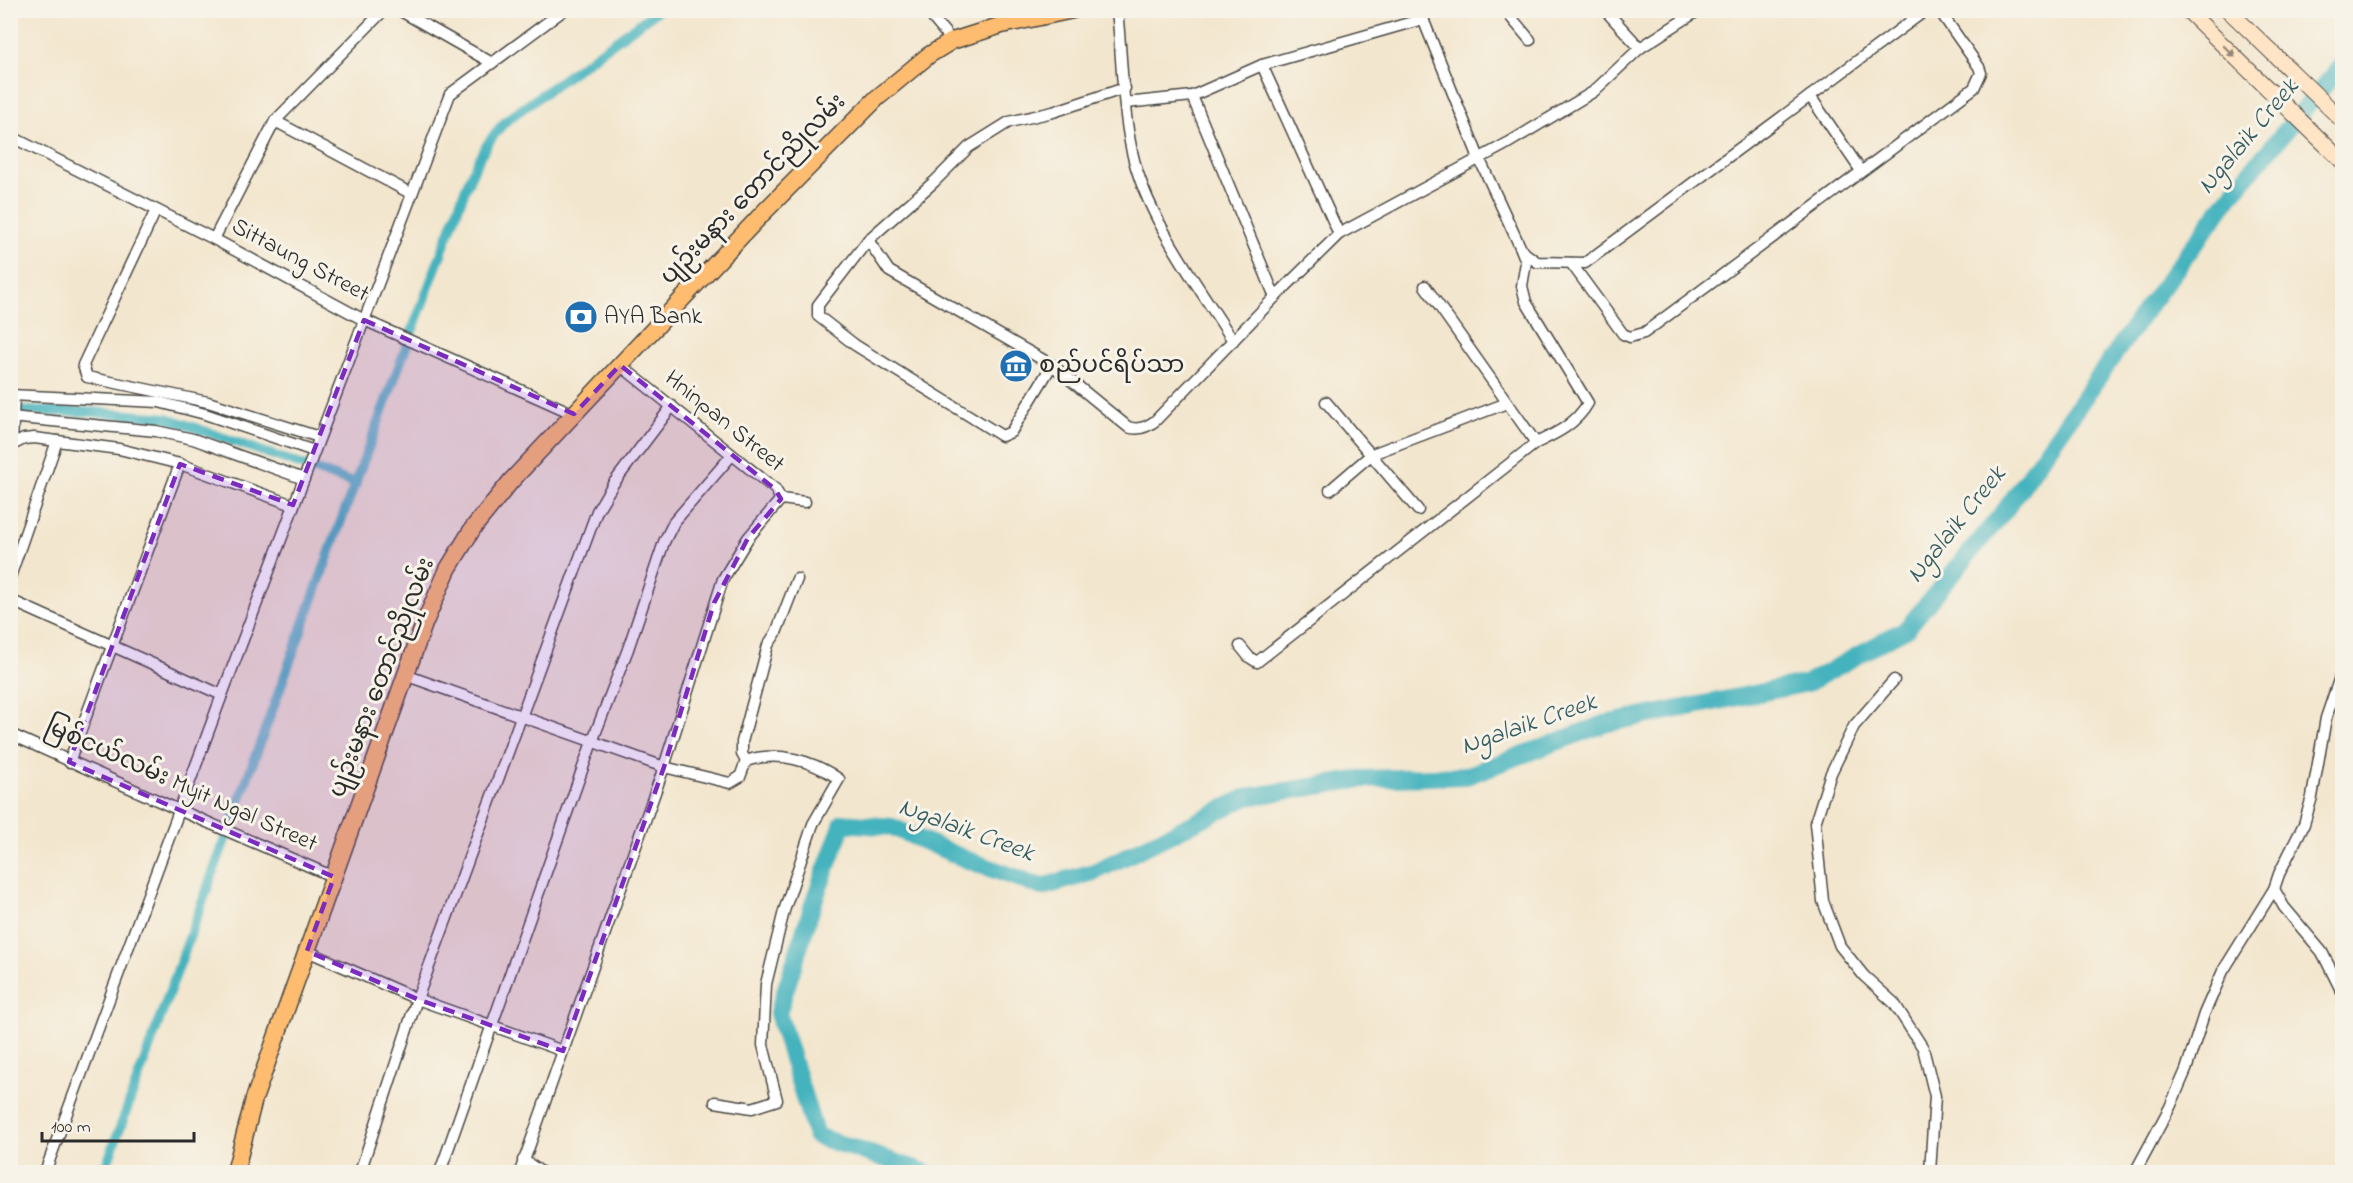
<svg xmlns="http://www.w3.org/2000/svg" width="2353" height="1183" viewBox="0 0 2353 1183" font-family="'Indie Flower','Noto Sans Myanmar',sans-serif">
<rect width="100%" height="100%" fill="#f7f3e8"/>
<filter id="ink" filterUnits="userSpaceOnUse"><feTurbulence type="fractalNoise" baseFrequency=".0167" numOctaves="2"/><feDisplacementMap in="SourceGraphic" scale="12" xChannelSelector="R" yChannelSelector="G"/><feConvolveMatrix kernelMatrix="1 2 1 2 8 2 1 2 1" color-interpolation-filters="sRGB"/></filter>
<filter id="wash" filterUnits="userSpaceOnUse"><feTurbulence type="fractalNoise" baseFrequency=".008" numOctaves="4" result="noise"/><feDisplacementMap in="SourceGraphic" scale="24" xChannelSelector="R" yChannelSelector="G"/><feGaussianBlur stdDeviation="1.35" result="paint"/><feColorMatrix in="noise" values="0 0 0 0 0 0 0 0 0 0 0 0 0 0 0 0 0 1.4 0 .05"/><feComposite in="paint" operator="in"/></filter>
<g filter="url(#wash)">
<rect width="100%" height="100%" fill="#f3e6ce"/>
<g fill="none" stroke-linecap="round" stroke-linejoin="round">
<g stroke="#44b3be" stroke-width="10">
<path d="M 21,411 L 93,412 L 167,418 L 356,484"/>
<path d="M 104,1172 L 341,521 L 465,190 C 476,163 486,141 507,120 L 658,10"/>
</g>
<path stroke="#44b3be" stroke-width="18" d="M 925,1172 L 816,1136 L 778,1013 L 815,898 L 843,823 L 892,827 L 965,859 L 1042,887 L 1094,872 L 1247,797 L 1362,779 L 1466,776 L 1604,724 L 1808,683 L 1907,628 L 2006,509 L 2139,319 L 2234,191 L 2342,65"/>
</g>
</g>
<g filter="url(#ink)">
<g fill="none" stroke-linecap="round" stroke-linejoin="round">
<defs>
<g id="minor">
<path d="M 399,10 L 492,63"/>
<path d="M 926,10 L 952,41"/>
<path d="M 1117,10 C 1122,57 1122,106 1132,152 C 1147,219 1197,283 1233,341"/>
<path d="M 1505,10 L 1530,40"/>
<path d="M 1605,10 L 1640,48"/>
<path d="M 1423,19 L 1479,158 L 1522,251 L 1537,262 L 1585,263 L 1926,10"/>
<path d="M 1262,65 L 1339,234"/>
<path d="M 1192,96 L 1275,297"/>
<path d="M 1810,96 L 1861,171"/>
<path d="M 1126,103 L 1192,96 L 1262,65 L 1423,19 L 1429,10"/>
<path d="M 275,121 L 412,194"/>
<path d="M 10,136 L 214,239 L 364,320 L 574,414"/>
<path d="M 156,210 L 83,365 L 87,377 L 208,402 L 319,437"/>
<path d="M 214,239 L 275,121 L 384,10"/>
<path d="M 868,240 L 889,271 L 1052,365 L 1128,427 C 1138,431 1147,427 1155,421 L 1275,297 L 1339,234 L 1508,143 L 1593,92 L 1640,48 L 1699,10"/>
<path d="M 1571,263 L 1623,334 L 1630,337 L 1644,333 L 1974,88 L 1981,73 L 1979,67 L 1939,10"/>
<path d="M 1425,286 L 1536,443"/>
<path d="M 620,365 L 775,489 L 781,499 L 805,502"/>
<path d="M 1052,365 L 1011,432 L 1002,436 L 855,345 L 818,316 L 818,305 L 868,240 L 934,182 L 969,147 L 1009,122 L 1053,112 L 1125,88"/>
<path d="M 10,395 L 159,402 L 205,414 L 314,451"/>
<path d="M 1326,402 L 1418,510"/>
<path d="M 10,417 L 156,431 L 193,439 L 304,479"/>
<path d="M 12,445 L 14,395"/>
<path d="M 10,446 L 24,439 L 34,438 L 119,449 L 180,464 L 293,505"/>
<path d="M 1330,490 L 1372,454 L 1507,403"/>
<path d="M 10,577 L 57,441"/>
<path d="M 10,600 L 222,695"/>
<path d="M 1240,646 L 1249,657 L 1257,662 L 1536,443 C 1557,433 1576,424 1588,403 L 1526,302 L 1522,286 L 1526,262 L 1522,251"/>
<path d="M 405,675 L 664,767 L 730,783 L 740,777 L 746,761 C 778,750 813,761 839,779 L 813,824 L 784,911 L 766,984 L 763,1045 L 777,1100 L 752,1108 L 715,1102"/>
<path d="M 1894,680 L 1854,726 L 1831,773 L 1815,823 L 1823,901 L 1840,946 L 1864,976 L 1894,1003 L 1923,1048 L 1935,1096 L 1930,1172"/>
<path d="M 10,734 L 179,810 L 334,877"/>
<path d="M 746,761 L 742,754 L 742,742 L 768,645 L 776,633 L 797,579"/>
<path d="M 69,762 L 180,464"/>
<path d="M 2274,889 L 2284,907 L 2322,952 L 2342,992"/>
<path d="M 307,951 L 417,999 L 563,1051"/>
<path d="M 523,1160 L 541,1172"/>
<path d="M 45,1172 L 222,695 L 450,94 L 564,10"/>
<path d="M 360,1172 L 417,999 L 597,511 L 613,484 L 672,406"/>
<path d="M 440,1172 L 592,742 L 628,649 L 664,542 L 674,522 L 732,455"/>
<path d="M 520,1172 L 664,767 L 723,579 L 748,538 L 781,499"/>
<path d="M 2135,1172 L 2170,1107 L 2186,1070 L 2204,1014 L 2223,971 L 2274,889 L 2279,874 L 2304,824 L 2312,797 L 2326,718 L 2342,671"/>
</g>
<g id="secondary">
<path d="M 2187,10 L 2342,161"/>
<path d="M 2228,10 L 2342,120"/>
</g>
<path id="primary" d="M 235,1172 L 254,1099 L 424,624 L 448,569 L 473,528 L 511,481 L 763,213 L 877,98 L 929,55 L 952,41 L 1002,25 L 1073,10"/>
</defs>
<use href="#minor" stroke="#494743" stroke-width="13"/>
<use href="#secondary" stroke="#494743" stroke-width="17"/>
<use href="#primary" stroke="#494743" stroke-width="19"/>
<use href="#minor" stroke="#fff" stroke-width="10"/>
<use href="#secondary" stroke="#ffe4c6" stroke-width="15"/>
<use href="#primary" stroke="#febc70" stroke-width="16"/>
</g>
<defs><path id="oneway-solid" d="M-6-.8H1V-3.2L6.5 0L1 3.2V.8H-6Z" transform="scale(1.5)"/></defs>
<use fill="#958878" href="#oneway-solid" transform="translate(2229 51) rotate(44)"/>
</g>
<path fill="#7b2cbf" fill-opacity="0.2" stroke="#7b2cbf" stroke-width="4.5" stroke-dasharray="12 8" stroke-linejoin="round" d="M 364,320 L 574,414 L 620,365 L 775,489 L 781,499 L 748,538 L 714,603 L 664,767 L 563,1051 L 417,999 L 307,951 L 334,877 L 69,762 L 180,464 L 293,505 Z"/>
<defs>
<symbol id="bank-disc" viewBox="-11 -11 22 22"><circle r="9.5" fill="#1f6fb2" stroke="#f7f3e8"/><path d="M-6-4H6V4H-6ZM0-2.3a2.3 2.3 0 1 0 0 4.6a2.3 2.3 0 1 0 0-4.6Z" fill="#fff"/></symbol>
<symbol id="museum-disc" viewBox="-11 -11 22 22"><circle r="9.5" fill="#1f6fb2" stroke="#f7f3e8"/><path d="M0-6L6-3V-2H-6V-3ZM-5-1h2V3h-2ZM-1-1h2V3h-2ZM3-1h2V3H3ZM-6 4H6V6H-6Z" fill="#fff"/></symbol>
</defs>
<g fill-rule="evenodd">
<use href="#bank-disc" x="562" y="298" width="38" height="38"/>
<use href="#museum-disc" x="997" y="347" width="38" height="38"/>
</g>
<g text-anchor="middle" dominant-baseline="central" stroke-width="6" stroke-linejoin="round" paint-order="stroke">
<g font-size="24" fill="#2b2b2b" stroke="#f7f3e8">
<text transform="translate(754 190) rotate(-46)">ပျဉ်းမနား တောင်ညိုလမ်း</text>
<text transform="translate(300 261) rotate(28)">Sittaung Street</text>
<text transform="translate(724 422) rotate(39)">Hninpan Street</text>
<text transform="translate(383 678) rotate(-69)">ပျဉ်းမနား တောင်ညိုလမ်း</text>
<text transform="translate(181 786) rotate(24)">မြစ်ငယ်လမ်း Myit Ngal Street</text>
</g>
<g font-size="24" fill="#2b2b2b" stroke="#f7f3e8" text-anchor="start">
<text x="604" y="317">AYA Bank</text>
<text x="1039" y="366">စည်ပင်ရိပ်သာ</text>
</g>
<g font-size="26" font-style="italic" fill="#345b5e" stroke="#f7f3e8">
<text transform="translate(2249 137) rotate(-50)">Ngalaik Creek</text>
<text transform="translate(1957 525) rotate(-51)">Ngalaik Creek</text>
<text transform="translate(1529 725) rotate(-19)">Ngalaik Creek</text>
<text transform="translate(966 831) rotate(20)">Ngalaik Creek</text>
</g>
</g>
<rect width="2353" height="1183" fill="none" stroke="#f7f3e8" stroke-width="36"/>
<path d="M42 1132v9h152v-9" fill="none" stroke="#2b2b2b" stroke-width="3"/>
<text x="51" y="1132" font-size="18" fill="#2b2b2b" stroke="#f7f3e8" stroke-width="4.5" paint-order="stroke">100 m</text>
</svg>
